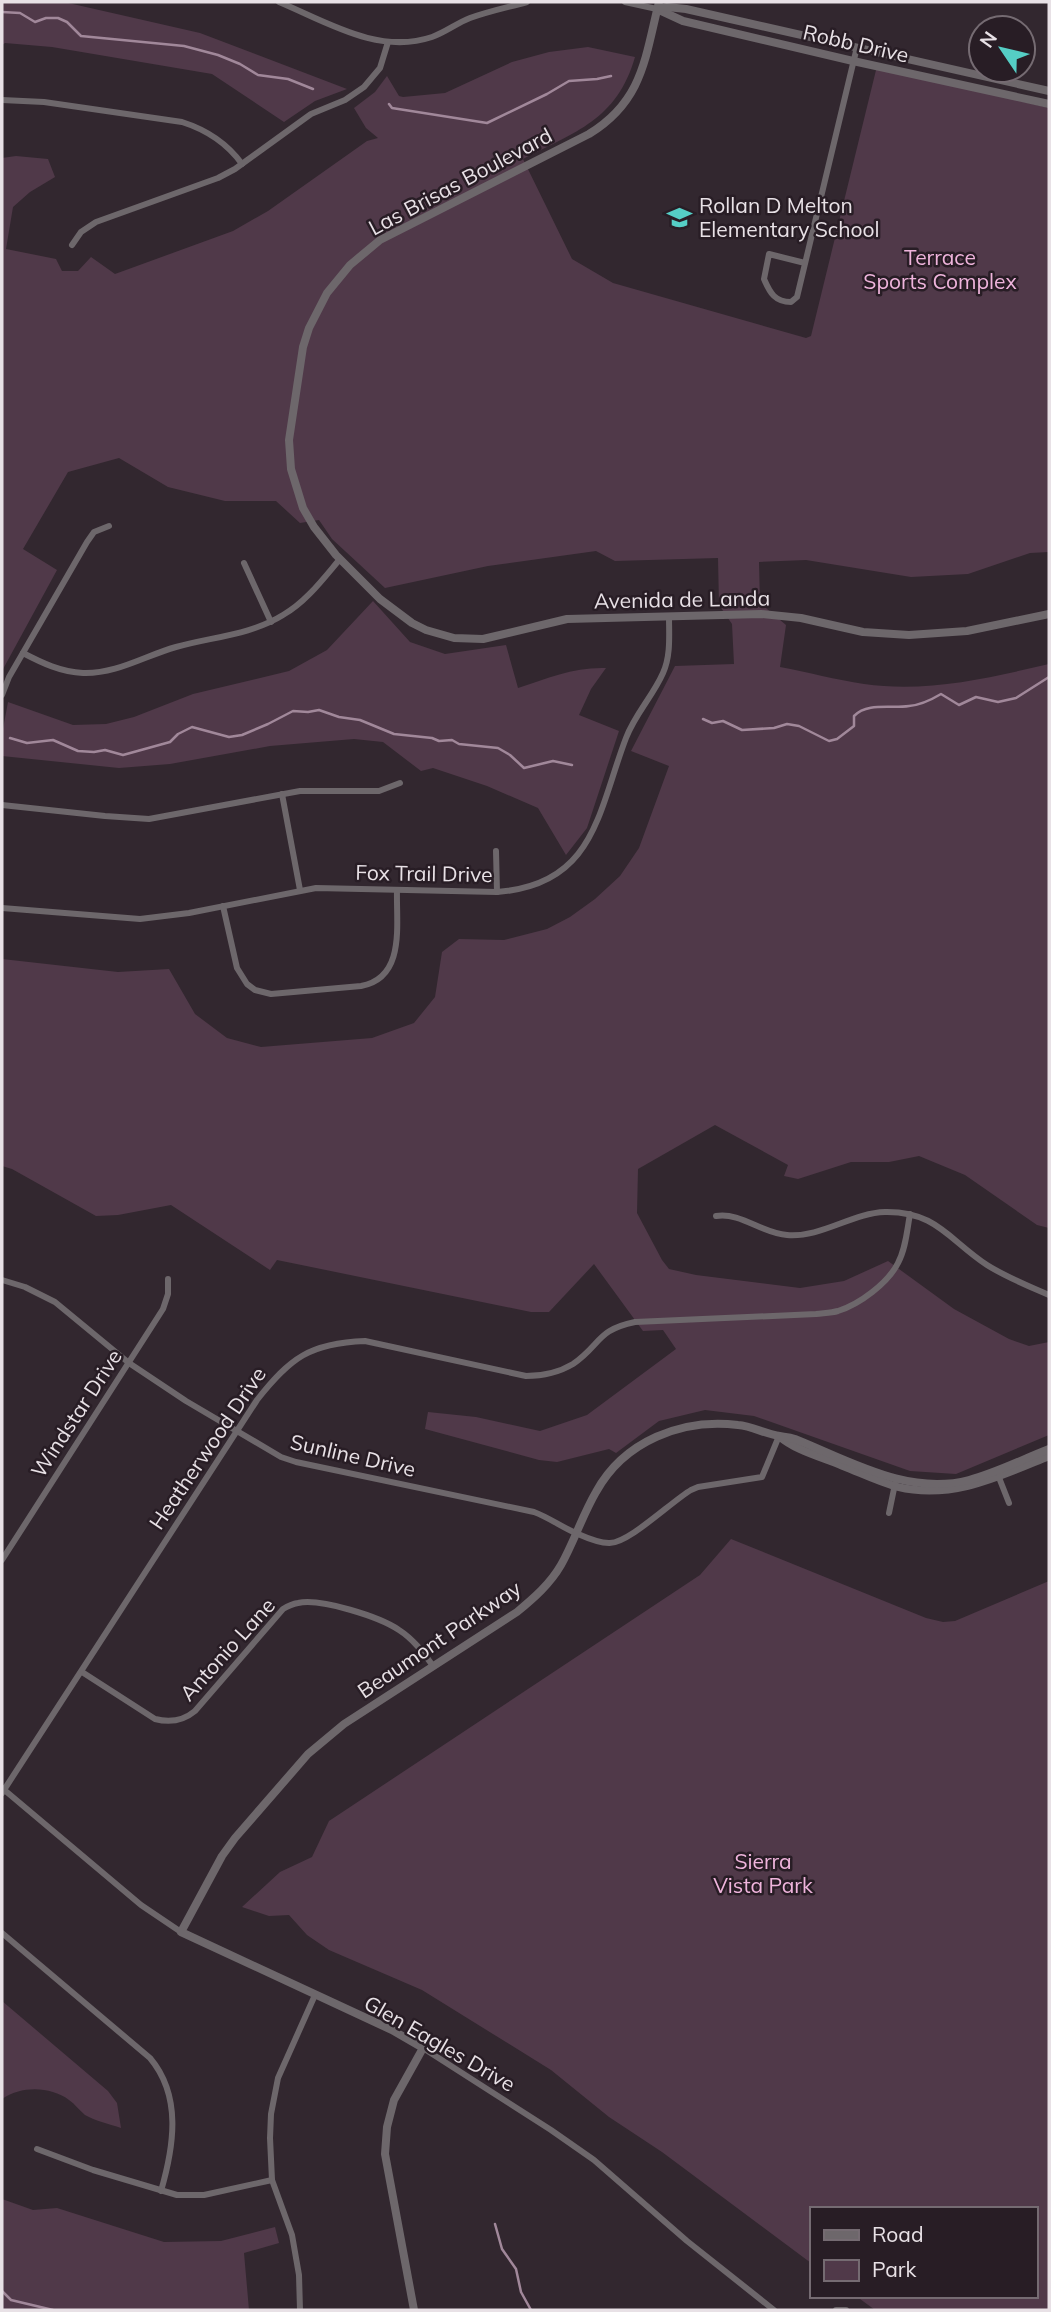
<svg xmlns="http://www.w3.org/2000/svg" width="1051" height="2312" viewBox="0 0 1051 2312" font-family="Mulish,sans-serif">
<rect width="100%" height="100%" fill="#32272f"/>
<g fill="#503949">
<path d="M 2,2 L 64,2 L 200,33 L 347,89 L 315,101 L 284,122 L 212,74 L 52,47 L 5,43 L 2,45 Z"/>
<path d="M 588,47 L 635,57 C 617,120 575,132 523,159 L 572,259 L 613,283 L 806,338 L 811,336 L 877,66 L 1049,108 L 1049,552 L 1030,553 L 968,574 L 911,577 L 806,560 L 759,562 L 760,603 L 786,625 L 780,667 C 808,672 836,680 864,684 C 927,693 989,678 1049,664 L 1049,1228 L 1037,1225 L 965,1175 L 919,1156 L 889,1162 L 851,1162 L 798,1179 L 784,1176 L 788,1165 L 715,1125 L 638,1169 L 637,1213 L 662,1260 L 669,1269 L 696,1275 L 800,1288 L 844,1281 L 888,1261 L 954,1309 L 1009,1339 L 1029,1346 L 1049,1342 L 1049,1435 L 956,1474 L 910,1471 L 754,1416 L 705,1410 L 659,1421 L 616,1453 L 609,1449 L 557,1462 L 539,1460 L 425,1429 L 428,1412 L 476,1417 L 540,1431 L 587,1415 L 676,1349 L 663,1330 L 643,1331 L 594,1264 L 549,1312 L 531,1312 L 277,1260 L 270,1270 L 171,1205 L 118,1215 L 96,1216 L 12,1169 L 2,1166 L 2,959 L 118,972 L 169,969 L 195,1014 L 227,1038 L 261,1047 L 372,1038 L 414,1023 L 435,997 L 442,952 L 459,939 L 504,940 L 547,929 L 570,917 L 595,899 L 620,876 L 639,848 L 669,766 L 631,751 L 675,666 L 734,664 L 732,624 L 719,605 L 718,558 L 615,561 L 596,551 L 488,566 L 385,588 L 332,539 L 319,520 L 300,523 L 276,501 L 225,501 L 168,487 L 119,458 L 68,472 L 23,549 L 57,570 L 2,671 L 2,158 L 16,156 L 48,159 L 55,177 L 30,192 L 13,207 L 6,249 L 56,259 L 62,271 L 78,271 L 91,257 L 115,274 L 233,231 L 268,211 L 367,141 L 378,138 L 366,128 L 354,108 L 375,92 L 387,76 L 399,96 L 403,97 L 445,93 L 512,62 L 549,52 Z"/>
<path d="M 373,601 L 410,642 L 445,654 L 506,645 L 518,688 C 548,678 574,667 606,668 L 591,689 L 579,715 L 619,731 L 587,828 L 566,855 L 538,808 L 487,786 L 433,768 L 421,771 L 383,742 L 354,739 L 270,746 L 170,764 L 119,768 L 2,756 L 2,734 L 8,702 L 73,725 L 106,724 L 134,717 L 193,694 L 289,671 L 327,650 Z"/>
<path d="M 731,1539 L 926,1618 L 943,1622 L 955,1621 L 1049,1581 L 1049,2310 L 875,2310 L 856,2296 L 1035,2296 L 1035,2209 L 811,2209 L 811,2263 L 662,2152 L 609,2117 L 551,2070 L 422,1990 L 329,1950 L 307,1935 L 289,1915 L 269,1916 L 242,1907 L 280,1872 L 312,1857 L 329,1821 L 700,1575 Z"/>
<path d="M 2,2001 L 108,2091 L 117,2103 L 121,2128 C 110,2124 95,2121 85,2115 C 79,2110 75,2104 69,2100 C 50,2086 21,2086 2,2099 Z"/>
<path d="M 2,2199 L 33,2210 L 57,2208 L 164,2242 L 221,2241 L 275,2227 L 279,2243 L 244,2253 L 249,2310 L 2,2310 Z"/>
</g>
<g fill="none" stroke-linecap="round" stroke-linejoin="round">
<g stroke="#a1889a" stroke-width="2.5">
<path d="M 2,12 L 20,13 L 35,22 L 46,18 L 58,18 L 67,22 L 81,36 L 184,46 L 218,55 L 240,64 L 258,75 L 288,79 L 313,89"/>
<path d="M 389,104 L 392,108 L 487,123 L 547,94 L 569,81 L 597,79 L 611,76"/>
<path d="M 703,719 L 712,723 L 723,721 L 742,730 L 774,728 L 787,724 L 799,726 L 829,741 L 837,739 L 854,726 L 854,716 C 868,702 891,709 909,706 C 921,705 931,700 941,694 L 959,705 L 976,697 L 998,702 L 1016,698 L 1049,677"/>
<path d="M 10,738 L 27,743 L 53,740 L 78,751 L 94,752 L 105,750 L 123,755 L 170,742 L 178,734 L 192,727 L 229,737 L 242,735 L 268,724 L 293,711 L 308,712 L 319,710 L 339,717 L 360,720 L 394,734 L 432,738 L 439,741 L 452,740 L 459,744 L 498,748 L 510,755 L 524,768 L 553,761 L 572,765"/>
<path d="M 495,2224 L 502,2249 L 516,2269 L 521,2292 L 531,2310"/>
<path d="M 2,2291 L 11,2300 L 53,2310"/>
</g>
<g stroke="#6d676b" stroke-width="6">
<path d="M 279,2 C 327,22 378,55 432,37 C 446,32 457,23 470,18 C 489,11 509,7 527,2"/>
<path d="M 625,2 L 657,9"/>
<path d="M 2,100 L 44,102 L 182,122 C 207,130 227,143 242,164"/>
<path d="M 72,245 L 81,232 L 96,222 L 218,178 L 235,169 L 311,114 L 345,100 L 364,87 L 380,68 L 388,42"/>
<path d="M 805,263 L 769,254 L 764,279 C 770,293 775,302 791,302 L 797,297 L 857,47"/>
<path d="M 244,563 L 271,622"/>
<path d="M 23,653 C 42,663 61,672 83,673 C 117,674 144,656 176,647 C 211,637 251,635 283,615 C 306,602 323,579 340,559"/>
<path d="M 2,695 L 9,677 L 87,542 L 94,532 L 109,526"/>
<path d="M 282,794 L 300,890"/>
<path d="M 2,805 L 105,816 L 149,819 L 300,791 L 379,791 L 400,783"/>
<path d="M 496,851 L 497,892"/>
<path d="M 223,906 L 237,968 L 247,984 L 255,990 L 271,994 L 361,986 C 406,978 396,924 397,890"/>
<path d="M 2,908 L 140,919 L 189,913 L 316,888 L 497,892 C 595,885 598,811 626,738 C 635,714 653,696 663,673 C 671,655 669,635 669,616"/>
<path d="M 716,1216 C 741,1212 761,1233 787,1235 C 821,1238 852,1213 885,1212 C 936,1211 949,1240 987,1265 C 1006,1277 1028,1286 1049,1295"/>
<path d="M 2,1280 L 25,1287 L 55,1302 L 129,1363 L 186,1401 L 281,1457 L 296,1462 L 534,1512 C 550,1518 563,1528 578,1534 C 587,1538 599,1543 609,1543 C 628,1544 672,1501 691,1490 L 698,1487 L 762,1477 L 779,1436"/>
<path d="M 998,1475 L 1009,1503"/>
<path d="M 889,1513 L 895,1484"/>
<path d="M 2,1560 L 163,1309 L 168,1294 L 168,1279"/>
<path d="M 82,1672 L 155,1719 C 170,1723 183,1721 195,1711 L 283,1609 C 288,1606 292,1604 298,1603 C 321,1598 380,1617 399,1630 C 413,1639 423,1652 433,1666"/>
<path d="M 2,1788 L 141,1905 L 181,1932"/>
<path d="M 2,1793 L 257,1400 C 290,1358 310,1343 365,1341 L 526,1376 C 543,1376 558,1373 573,1364 C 601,1345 596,1330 635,1322 L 816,1314 C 823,1313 831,1313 838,1311 C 860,1304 888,1283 898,1263 C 906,1248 907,1230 910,1214"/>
<path d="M 2,1933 L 150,2058 C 182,2096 174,2146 161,2191"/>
<path d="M 423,2048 L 551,2130 L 594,2160 L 687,2241 L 774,2310"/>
<path d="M 37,2149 L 93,2170 L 177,2195 L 204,2195 L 272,2180"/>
<path d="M 300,2310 L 299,2275 L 292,2235 L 272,2180 L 270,2138 L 271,2114 L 278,2078 L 315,1995"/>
<path d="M 836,2310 L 846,2310"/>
</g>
<g stroke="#6d676b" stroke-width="8">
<path d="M 659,2 C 645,58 643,101 589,134 L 380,240 L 350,265 L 327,293 L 309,328 L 303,347 L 289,440 L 291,469 L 303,508 L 314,527 L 336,555 L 380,599 L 412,623 L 426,630 L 454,638 L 483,639 L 567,619 L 761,614 L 801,618 L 863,632 L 909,635 L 967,631 L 1049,614"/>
<path d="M 657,9 L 683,21 L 853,61 L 1049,104"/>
<path d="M 657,9 L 667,7 L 686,9 L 1049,91"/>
<path d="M 779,1436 C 796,1451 822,1457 843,1466 C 861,1473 879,1482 898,1487 C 952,1500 1000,1476 1049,1456"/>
<path d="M 414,2310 L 385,2154 L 387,2127 L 394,2100 L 423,2048 L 392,2030 L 181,1932 L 222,1856 L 235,1838 L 308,1754 L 344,1724 L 517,1612 C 534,1598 550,1584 561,1565 C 574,1542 582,1516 596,1492 C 624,1441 682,1418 738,1425 C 752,1426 765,1434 779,1436 C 785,1437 789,1437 795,1439 C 850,1461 908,1496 969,1480 C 996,1473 1023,1459 1049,1449"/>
</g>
</g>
<defs>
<symbol id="school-bare" viewBox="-9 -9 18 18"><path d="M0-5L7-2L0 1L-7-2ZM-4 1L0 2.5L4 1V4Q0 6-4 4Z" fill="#55cec5" stroke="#281d25" stroke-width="2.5" paint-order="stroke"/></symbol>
</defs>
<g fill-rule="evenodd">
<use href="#school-bare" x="662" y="200" width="35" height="35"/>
</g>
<g text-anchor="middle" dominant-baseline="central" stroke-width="5" stroke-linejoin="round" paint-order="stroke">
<g font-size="21" fill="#e8e1e6" stroke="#281d25">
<text transform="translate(856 43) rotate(13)">Robb Drive</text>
<text transform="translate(460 181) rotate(-28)">Las Brisas Boulevard</text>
<text transform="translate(682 599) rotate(-1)">Avenida de Landa</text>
<text transform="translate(424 873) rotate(1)">Fox Trail Drive</text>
<text transform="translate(76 1413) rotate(-57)">Windstar Drive</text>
<text transform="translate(207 1448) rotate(-56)">Heatherwood Drive</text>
<text transform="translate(353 1455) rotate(13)">Sunline Drive</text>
<text transform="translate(439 1639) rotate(-34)">Beaumont Parkway</text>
<text transform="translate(227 1649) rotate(-48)">Antonio Lane</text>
<text transform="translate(440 2043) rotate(30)">Glen Eagles Drive</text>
</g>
<g font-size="21" fill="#e8e1e6" stroke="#281d25" text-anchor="start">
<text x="699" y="205">Rollan D Melton<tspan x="699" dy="24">Elementary School</tspan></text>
</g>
<g font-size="21" fill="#efb4dc" stroke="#281d25">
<text x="940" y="257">Terrace<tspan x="940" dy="24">Sports Complex</tspan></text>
<text x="763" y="1861">Sierra<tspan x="763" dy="24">Vista Park</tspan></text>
</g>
</g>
<rect width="1051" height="2312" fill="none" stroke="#e8e1e6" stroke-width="7"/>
<rect x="810" y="2207" width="228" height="91" fill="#281d25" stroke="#756b72" stroke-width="2"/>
<rect x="824" y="2230" width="35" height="10" fill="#6d676b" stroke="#756b72" stroke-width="2"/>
<text x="872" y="2242" font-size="21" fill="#e8e1e6">Road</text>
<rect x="824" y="2260" width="35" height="21" fill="#503949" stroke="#756b72" stroke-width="2"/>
<text x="872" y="2277" font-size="21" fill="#e8e1e6">Park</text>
<g transform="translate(1002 49) rotate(305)"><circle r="33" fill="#281d25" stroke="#756b72" stroke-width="2"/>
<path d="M0-5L12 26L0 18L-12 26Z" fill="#55cec5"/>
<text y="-10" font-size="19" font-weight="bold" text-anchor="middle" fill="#e8e1e6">N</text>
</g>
</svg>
